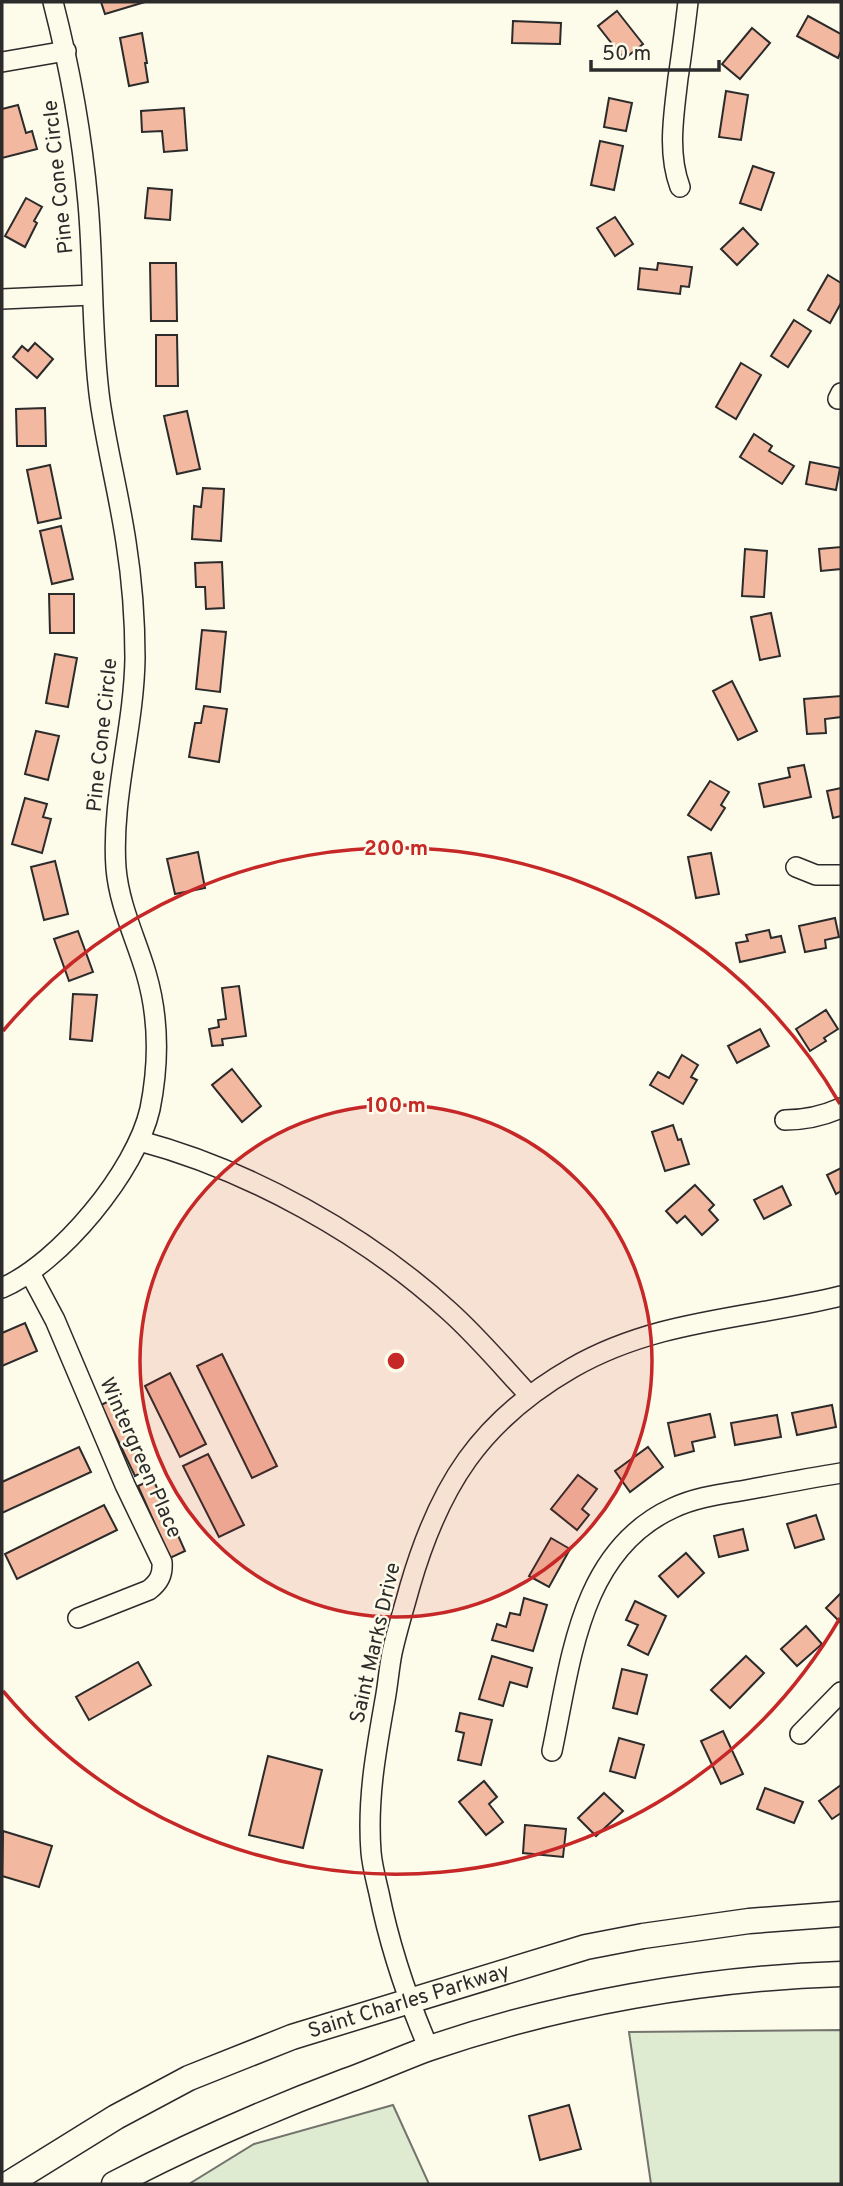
<svg xmlns="http://www.w3.org/2000/svg" width="843" height="2186" viewBox="0 0 843 2186" font-family="Overpass,sans-serif">
<rect width="100%" height="100%" fill="#fdfbea"/>
<g fill="#deebd1" stroke="#74746e" stroke-width="2">
<path d="M 841,2030 L 841,2184 L 651,2184 L 629,2032 Z"/>
<path d="M 393,2105 L 429,2184 L 189,2184 L 254,2144 Z"/>
</g>
<g fill="#f2b8a0" stroke="#2b2b2b" stroke-width="2">
<path d="M 101,2 L 145,2 L 105,14 Z"/>
<path d="M 617,11 L 643,44 L 624,59 L 598,26 Z"/>
<path d="M 808,16 L 841,34 L 841,51 L 838,58 L 797,36 Z"/>
<path d="M 513,21 L 561,23 L 560,44 L 512,43 Z"/>
<path d="M 752,28 L 770,43 L 740,79 L 722,64 Z"/>
<path d="M 142,33 L 147,63 L 145,63 L 148,82 L 129,86 L 120,38 Z"/>
<path d="M 726,91 L 748,95 L 741,140 L 719,137 Z"/>
<path d="M 609,98 L 632,103 L 626,131 L 604,127 Z"/>
<path d="M 18,105 L 26,133 L 32,131 L 37,149 L 2,158 L 2,109 Z"/>
<path d="M 184,108 L 187,150 L 164,152 L 162,131 L 142,132 L 141,111 Z"/>
<path d="M 600,141 L 623,146 L 614,190 L 591,185 Z"/>
<path d="M 753,166 L 774,173 L 761,210 L 740,203 Z"/>
<path d="M 148,188 L 172,190 L 170,220 L 145,218 Z"/>
<path d="M 26,198 L 42,207 L 34,221 L 37,223 L 25,247 L 5,236 Z"/>
<path d="M 615,217 L 633,244 L 615,256 L 597,228 Z"/>
<path d="M 743,228 L 758,244 L 737,265 L 721,249 Z"/>
<path d="M 150,263 L 176,263 L 177,321 L 151,321 Z"/>
<path d="M 658,263 L 692,267 L 689,287 L 681,286 L 680,294 L 638,289 L 640,268 L 657,270 Z"/>
<path d="M 828,275 L 841,283 L 841,303 L 830,323 L 808,310 Z"/>
<path d="M 794,320 L 811,331 L 788,367 L 771,356 Z"/>
<path d="M 156,335 L 177,335 L 178,386 L 156,386 Z"/>
<path d="M 35,343 L 53,359 L 37,378 L 13,357 L 22,346 L 28,351 Z"/>
<path d="M 741,363 L 761,375 L 736,419 L 716,407 Z"/>
<path d="M 45,408 L 46,446 L 17,446 L 16,409 Z"/>
<path d="M 187,411 L 200,469 L 177,474 L 164,416 Z"/>
<path d="M 754,434 L 772,446 L 769,451 L 794,466 L 782,484 L 740,457 Z"/>
<path d="M 810,462 L 840,468 L 836,490 L 806,484 Z"/>
<path d="M 50,465 L 61,518 L 38,523 L 27,470 Z"/>
<path d="M 203,488 L 224,489 L 221,541 L 192,539 L 194,506 L 201,507 Z"/>
<path d="M 61,526 L 73,579 L 52,584 L 40,531 Z"/>
<path d="M 841,547 L 841,569 L 821,571 L 819,549 Z"/>
<path d="M 745,549 L 767,551 L 764,597 L 742,596 Z"/>
<path d="M 222,562 L 224,608 L 206,609 L 205,587 L 196,587 L 195,563 Z"/>
<path d="M 49,594 L 74,594 L 74,633 L 50,633 Z"/>
<path d="M 771,613 L 780,656 L 760,660 L 751,617 Z"/>
<path d="M 202,630 L 226,632 L 220,692 L 196,689 Z"/>
<path d="M 55,654 L 77,658 L 68,707 L 46,703 Z"/>
<path d="M 732,681 L 757,731 L 738,740 L 713,691 Z"/>
<path d="M 841,696 L 841,717 L 825,719 L 826,733 L 807,734 L 804,699 Z"/>
<path d="M 204,706 L 227,709 L 219,762 L 189,757 L 195,723 L 201,723 Z"/>
<path d="M 36,731 L 59,736 L 48,780 L 25,774 Z"/>
<path d="M 804,765 L 811,797 L 764,807 L 759,784 L 790,777 L 788,768 Z"/>
<path d="M 710,781 L 729,792 L 721,805 L 725,808 L 711,830 L 688,815 Z"/>
<path d="M 841,788 L 841,816 L 833,818 L 827,791 Z"/>
<path d="M 25,798 L 47,804 L 43,817 L 51,819 L 42,853 L 12,844 Z"/>
<path d="M 198,852 L 205,888 L 175,894 L 167,859 Z"/>
<path d="M 711,853 L 719,894 L 696,898 L 688,857 Z"/>
<path d="M 55,861 L 68,914 L 44,920 L 31,867 Z"/>
<path d="M 835,918 L 839,937 L 825,940 L 826,948 L 805,952 L 799,926 Z"/>
<path d="M 769,930 L 771,938 L 781,936 L 785,952 L 740,962 L 736,943 L 748,941 L 746,935 Z"/>
<path d="M 78,931 L 93,972 L 69,981 L 54,939 Z"/>
<path d="M 239,986 L 246,1036 L 222,1039 L 223,1045 L 212,1046 L 209,1029 L 219,1027 L 218,1020 L 226,1019 L 222,988 Z"/>
<path d="M 73,994 L 97,995 L 92,1041 L 70,1039 Z"/>
<path d="M 826,1010 L 838,1029 L 824,1038 L 826,1041 L 810,1051 L 796,1029 Z"/>
<path d="M 760,1029 L 769,1046 L 737,1063 L 728,1046 Z"/>
<path d="M 682,1055 L 698,1065 L 691,1077 L 697,1080 L 683,1104 L 650,1085 L 658,1072 L 669,1078 Z"/>
<path d="M 232,1069 L 261,1106 L 242,1122 L 212,1085 Z"/>
<path d="M 673,1125 L 678,1140 L 681,1139 L 689,1164 L 665,1171 L 652,1132 Z"/>
<path d="M 841,1168 L 841,1191 L 836,1194 L 827,1175 Z"/>
<path d="M 695,1185 L 714,1205 L 709,1210 L 718,1220 L 702,1235 L 685,1216 L 677,1223 L 666,1211 Z"/>
<path d="M 782,1186 L 791,1205 L 764,1219 L 754,1200 Z"/>
<path d="M 25,1323 L 37,1351 L 2,1366 L 2,1333 Z"/>
<path d="M 222,1354 L 277,1466 L 252,1478 L 197,1366 Z"/>
<path d="M 170,1373 L 206,1444 L 180,1457 L 145,1386 Z"/>
<path d="M 115,1398 L 149,1468 L 135,1476 L 101,1405 Z"/>
<path d="M 832,1405 L 836,1427 L 797,1435 L 792,1413 Z"/>
<path d="M 710,1414 L 715,1437 L 692,1442 L 694,1451 L 675,1456 L 668,1423 Z"/>
<path d="M 777,1415 L 781,1437 L 735,1445 L 731,1423 Z"/>
<path d="M 79,1447 L 91,1472 L 2,1513 L 2,1482 Z"/>
<path d="M 648,1447 L 663,1467 L 630,1492 L 615,1471 Z"/>
<path d="M 208,1454 L 244,1525 L 219,1537 L 183,1466 Z"/>
<path d="M 578,1475 L 597,1489 L 582,1509 L 589,1515 L 577,1530 L 551,1509 Z"/>
<path d="M 153,1479 L 185,1551 L 170,1558 L 138,1486 Z"/>
<path d="M 104,1505 L 117,1530 L 17,1579 L 5,1554 Z"/>
<path d="M 816,1515 L 824,1539 L 795,1548 L 787,1524 Z"/>
<path d="M 743,1529 L 748,1550 L 719,1557 L 714,1536 Z"/>
<path d="M 551,1538 L 570,1549 L 549,1587 L 529,1576 Z"/>
<path d="M 686,1553 L 704,1573 L 678,1597 L 659,1576 Z"/>
<path d="M 841,1593 L 841,1623 L 826,1608 Z"/>
<path d="M 524,1598 L 547,1605 L 533,1651 L 492,1640 L 497,1624 L 506,1627 L 510,1613 L 520,1615 Z"/>
<path d="M 635,1601 L 666,1616 L 648,1655 L 628,1645 L 638,1625 L 626,1620 Z"/>
<path d="M 806,1626 L 822,1644 L 797,1666 L 781,1649 Z"/>
<path d="M 492,1656 L 532,1668 L 527,1687 L 510,1682 L 503,1706 L 479,1699 Z"/>
<path d="M 746,1656 L 764,1673 L 730,1708 L 711,1690 Z"/>
<path d="M 138,1662 L 151,1685 L 89,1720 L 76,1697 Z"/>
<path d="M 622,1669 L 647,1675 L 637,1714 L 613,1708 Z"/>
<path d="M 460,1713 L 492,1720 L 481,1765 L 458,1760 L 464,1733 L 456,1731 Z"/>
<path d="M 723,1731 L 743,1774 L 721,1784 L 701,1741 Z"/>
<path d="M 619,1738 L 644,1745 L 635,1778 L 610,1771 Z"/>
<path d="M 268,1756 L 322,1770 L 303,1848 L 249,1835 Z"/>
<path d="M 484,1781 L 497,1797 L 489,1804 L 503,1822 L 486,1835 L 459,1802 Z"/>
<path d="M 841,1785 L 841,1813 L 832,1819 L 819,1801 Z"/>
<path d="M 765,1788 L 803,1802 L 794,1823 L 757,1809 Z"/>
<path d="M 604,1793 L 623,1811 L 596,1836 L 578,1818 Z"/>
<path d="M 525,1825 L 566,1829 L 563,1857 L 523,1853 Z"/>
<path d="M 3,1831 L 52,1846 L 39,1887 L 2,1876 Z"/>
<path d="M 569,2105 L 581,2149 L 540,2160 L 529,2116 Z"/>
</g>
<g fill="none" stroke-linecap="round" stroke-linejoin="round">
<defs>
<g id="minor">
<path d="M 2,62 L 66,51"/>
<path d="M 680,187 C 667,152 674,114 678,78 C 682,53 685,27 688,2"/>
<path d="M 2,299 L 92,295"/>
<path d="M 838,399 L 841,393"/>
<path d="M 796,867 L 816,875 L 841,875"/>
<path d="M 785,1120 C 805,1120 823,1116 841,1108"/>
<path d="M 140,1141 C 249,1170 366,1235 449,1311 C 478,1337 503,1367 529,1395"/>
<path d="M 30,1273 L 55,1320 L 125,1485 L 162,1562 C 163,1575 159,1582 149,1590 L 78,1618"/>
<path d="M 2,1288 C 60,1263 136,1171 150,1109 C 159,1064 159,1017 146,973 C 136,939 119,905 116,868 C 111,798 134,729 135,658 C 135,620 132,580 126,542 C 119,495 107,449 100,401 C 91,336 94,269 88,203 C 82,135 70,68 53,2"/>
<path d="M 800,1734 L 841,1692"/>
<path d="M 552,1751 C 571,1662 579,1551 673,1508 C 696,1497 722,1494 746,1490 C 778,1484 810,1478 841,1473"/>
<path d="M 429,2049 C 407,1998 390,1948 379,1893 C 376,1880 372,1865 371,1852 C 367,1799 376,1751 385,1700 C 388,1684 389,1668 392,1653 C 397,1630 404,1608 410,1586 C 439,1486 480,1421 572,1368 C 657,1319 749,1319 841,1296"/>
</g>
<g id="major">
<path id="s1" d="M 8,2184 L 116,2117 L 189,2078 L 292,2037 L 586,1947 L 643,1936 L 749,1921 L 841,1914"/>
<path d="M 114,2184 C 189,2145 266,2111 346,2081 C 374,2071 402,2058 430,2048 C 558,2004 706,1978 841,1974"/>
</g>
</defs>
<use href="#minor" stroke="#2b2b2b" stroke-width="22"/>
<use href="#major" stroke="#2b2b2b" stroke-width="27"/>
<use href="#minor" stroke="#fdfbea" stroke-width="19"/>
<use href="#major" stroke="#fdfbea" stroke-width="24"/>
</g>
<circle cx="396" cy="1361" r="256" fill="#c62828" fill-opacity=".12"/>
<g fill="none" stroke="#c62828" stroke-width="3.5">
<circle cx="396" cy="1361" r="256"/>
<path d="M840 1618A513 513 0 0 1 3 1691M3 1031A513 513 0 0 1 840 1104"/>
</g>
<g text-anchor="middle" dominant-baseline="central" stroke-width="5" stroke-linejoin="round" paint-order="stroke">
<g font-size="21" fill="#2b2b2b" stroke="#fdfbea">
<text transform="translate(59 177) rotate(-96)">Pine Cone Circle</text>
<text transform="translate(103 735) rotate(-84)">Pine Cone Circle</text>
<text transform="translate(140 1458) rotate(66)">Wintergreen Place</text>
<text transform="translate(376 1643) rotate(-77)">Saint Marks Drive</text>
<text stroke="none"><textPath href="#s1" startOffset="443">Saint Charles Parkway</textPath></text>
</g>
</g>
<circle cx="396" cy="1361" r="10" fill="#c62828" stroke="#fdfbea" stroke-width="3.5"/>
<g font-size="21" text-anchor="middle" font-weight="bold" fill="#c62828" stroke="#fdfbea" stroke-width="5" stroke-linejoin="round" paint-order="stroke">
<text x="396" y="855">200 m</text>
<text x="396" y="1112">100 m</text>
</g>
<rect width="843" height="2186" fill="none" stroke="#2b2b2b" stroke-width="7"/>
<path d="M591 60v10h128v-10" fill="none" stroke="#2b2b2b" stroke-width="3.5"/>
<text x="602" y="60" font-size="21" fill="#2b2b2b" stroke="#fdfbea" stroke-width="5" paint-order="stroke">50 m</text>
</svg>
